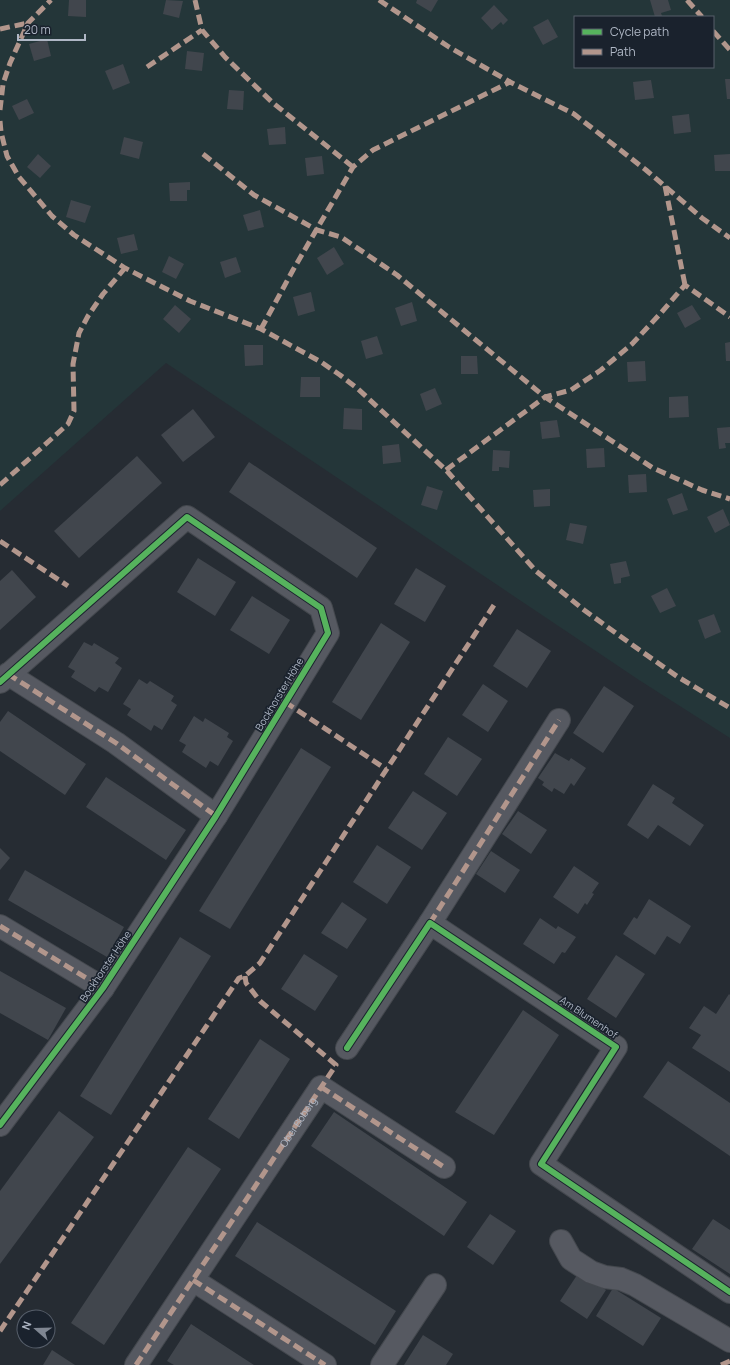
<svg xmlns="http://www.w3.org/2000/svg" width="730" height="1365" viewBox="0 0 730 1365" font-family="Manrope,sans-serif">
<rect width="100%" height="100%" fill="#262c33"/>
<path fill="#243639" fill-rule="evenodd" d="M 0,0 L 730,0 L 730,738 L 639,680 L 166,363 L 0,511 ZM 575,17 L 713,17 L 713,67 L 575,67 Z"/>
<g fill="#41464d">
<path d="M 69,0 L 86,0 L 86,17 L 68,16 Z"/>
<path d="M 166,0 L 183,1 L 179,18 L 163,14 Z"/>
<path d="M 417,0 L 438,0 L 431,12 L 416,3 Z"/>
<path d="M 650,0 L 668,0 L 671,10 L 661,13 L 662,16 L 655,17 Z"/>
<path d="M 494,5 L 508,20 L 503,25 L 501,22 L 492,30 L 481,18 Z"/>
<path d="M 548,19 L 558,37 L 543,45 L 533,27 Z"/>
<path d="M 47,39 L 51,56 L 34,61 L 29,44 Z"/>
<path d="M 187,51 L 204,53 L 202,71 L 185,69 Z"/>
<path d="M 123,64 L 130,83 L 113,90 L 105,71 Z"/>
<path d="M 725,79 L 730,79 L 730,99 L 727,99 Z"/>
<path d="M 651,80 L 654,98 L 635,100 L 633,82 Z"/>
<path d="M 229,90 L 244,91 L 243,110 L 227,109 Z"/>
<path d="M 27,99 L 34,113 L 19,120 L 12,106 Z"/>
<path d="M 689,114 L 691,132 L 674,134 L 672,116 Z"/>
<path d="M 285,127 L 286,144 L 269,145 L 267,129 Z"/>
<path d="M 124,137 L 143,142 L 139,159 L 120,154 Z"/>
<path d="M 38,154 L 51,166 L 40,178 L 27,167 Z"/>
<path d="M 730,154 L 730,171 L 715,171 L 714,155 Z"/>
<path d="M 322,156 L 324,174 L 307,176 L 305,158 Z"/>
<path d="M 190,182 L 190,190 L 187,190 L 187,201 L 170,201 L 169,183 Z"/>
<path d="M 71,200 L 91,206 L 85,223 L 66,217 Z"/>
<path d="M 260,210 L 264,227 L 248,231 L 243,215 Z"/>
<path d="M 134,234 L 138,250 L 121,254 L 117,238 Z"/>
<path d="M 334,247 L 344,264 L 327,275 L 317,258 Z"/>
<path d="M 169,256 L 184,264 L 176,279 L 162,272 Z"/>
<path d="M 236,257 L 241,272 L 225,278 L 220,262 Z"/>
<path d="M 311,292 L 315,311 L 298,316 L 293,297 Z"/>
<path d="M 412,302 L 417,321 L 401,326 L 395,308 Z"/>
<path d="M 175,305 L 191,319 L 179,333 L 163,319 Z"/>
<path d="M 692,305 L 701,319 L 685,328 L 677,313 Z"/>
<path d="M 377,336 L 383,354 L 366,359 L 361,341 Z"/>
<path d="M 730,342 L 730,361 L 726,361 L 725,343 Z"/>
<path d="M 244,345 L 263,345 L 263,365 L 245,366 Z"/>
<path d="M 461,356 L 477,356 L 478,374 L 461,374 Z"/>
<path d="M 645,361 L 646,381 L 628,382 L 627,362 Z"/>
<path d="M 301,377 L 320,377 L 320,397 L 300,397 Z"/>
<path d="M 435,388 L 442,404 L 426,411 L 420,394 Z"/>
<path d="M 688,396 L 689,417 L 669,418 L 669,397 Z"/>
<path d="M 344,408 L 362,409 L 362,430 L 343,429 Z"/>
<path d="M 193,409 L 215,437 L 183,462 L 161,435 Z"/>
<path d="M 557,420 L 560,437 L 542,439 L 540,422 Z"/>
<path d="M 730,427 L 730,443 L 725,443 L 726,448 L 719,449 L 717,428 Z"/>
<path d="M 399,444 L 401,462 L 383,464 L 382,446 Z"/>
<path d="M 604,448 L 605,467 L 587,468 L 586,449 Z"/>
<path d="M 493,450 L 510,451 L 509,468 L 499,467 L 499,471 L 492,471 Z"/>
<path d="M 137,456 L 162,483 L 79,558 L 54,531 Z"/>
<path d="M 249,462 L 377,548 L 357,578 L 229,492 Z"/>
<path d="M 646,474 L 647,492 L 629,493 L 628,475 Z"/>
<path d="M 427,486 L 443,491 L 437,510 L 421,505 Z"/>
<path d="M 550,489 L 550,506 L 534,507 L 533,490 Z"/>
<path d="M 682,493 L 688,510 L 673,515 L 667,499 Z"/>
<path d="M 723,509 L 730,525 L 715,533 L 707,517 Z"/>
<path d="M 570,523 L 587,526 L 583,544 L 566,540 Z"/>
<path d="M 198,558 L 236,582 L 215,616 L 177,592 Z"/>
<path d="M 626,561 L 630,576 L 621,578 L 621,583 L 614,584 L 610,564 Z"/>
<path d="M 416,568 L 446,586 L 425,622 L 394,604 Z"/>
<path d="M 12,570 L 36,597 L 0,630 L 0,581 Z"/>
<path d="M 667,588 L 676,606 L 660,613 L 651,596 Z"/>
<path d="M 252,596 L 290,620 L 269,654 L 230,630 Z"/>
<path d="M 714,614 L 721,632 L 705,639 L 698,620 Z"/>
<path d="M 381,623 L 410,642 L 361,720 L 332,702 Z"/>
<path d="M 517,629 L 551,651 L 527,688 L 493,666 Z"/>
<path d="M 84,642 L 92,646 L 94,643 L 119,658 L 115,663 L 122,668 L 108,692 L 99,687 L 95,692 L 71,677 L 75,671 L 68,667 Z"/>
<path d="M 139,679 L 147,684 L 150,681 L 174,696 L 171,701 L 177,705 L 162,730 L 154,725 L 151,731 L 127,715 L 131,709 L 123,704 Z"/>
<path d="M 483,684 L 508,701 L 488,732 L 462,715 Z"/>
<path d="M 604,686 L 634,706 L 603,753 L 573,733 Z"/>
<path d="M 8,711 L 86,764 L 65,795 L 0,751 L 0,722 Z"/>
<path d="M 194,716 L 203,722 L 205,718 L 229,733 L 227,737 L 233,741 L 218,766 L 210,761 L 206,768 L 182,752 L 186,745 L 179,741 Z"/>
<path d="M 448,737 L 482,759 L 457,796 L 424,774 Z"/>
<path d="M 301,748 L 331,767 L 230,929 L 199,911 Z"/>
<path d="M 555,753 L 569,761 L 571,758 L 586,768 L 574,786 L 571,783 L 564,794 L 554,788 L 552,792 L 542,785 L 544,782 L 538,778 Z"/>
<path d="M 106,777 L 186,830 L 166,860 L 86,807 Z"/>
<path d="M 653,784 L 675,798 L 672,803 L 704,825 L 690,846 L 658,825 L 648,839 L 627,825 Z"/>
<path d="M 413,791 L 447,813 L 422,850 L 388,828 Z"/>
<path d="M 518,811 L 547,830 L 531,854 L 502,834 Z"/>
<path d="M 377,845 L 411,867 L 387,904 L 353,882 Z"/>
<path d="M 0,848 L 10,858 L 0,870 Z"/>
<path d="M 491,851 L 520,870 L 505,893 L 476,874 Z"/>
<path d="M 574,866 L 599,883 L 592,893 L 594,894 L 587,905 L 585,903 L 578,914 L 553,897 Z"/>
<path d="M 25,870 L 124,927 L 107,957 L 8,900 Z"/>
<path d="M 649,899 L 691,926 L 680,944 L 667,936 L 655,955 L 623,934 L 634,917 L 637,919 Z"/>
<path d="M 342,902 L 367,919 L 347,949 L 321,933 Z"/>
<path d="M 540,918 L 556,929 L 558,926 L 576,937 L 565,953 L 562,952 L 554,964 L 523,944 Z"/>
<path d="M 180,937 L 211,956 L 111,1115 L 80,1096 Z"/>
<path d="M 304,954 L 338,976 L 315,1011 L 281,989 Z"/>
<path d="M 616,955 L 645,974 L 616,1018 L 587,999 Z"/>
<path d="M 0,971 L 66,1008 L 48,1040 L 0,1013 Z"/>
<path d="M 729,994 L 730,995 L 730,1072 L 692,1048 L 701,1035 L 689,1028 L 704,1006 L 716,1014 Z"/>
<path d="M 523,1010 L 559,1035 L 494,1135 L 455,1112 Z"/>
<path d="M 260,1039 L 290,1059 L 239,1139 L 208,1119 Z"/>
<path d="M 668,1061 L 730,1103 L 730,1156 L 643,1097 Z"/>
<path d="M 59,1111 L 94,1137 L 0,1264 L 0,1191 Z"/>
<path d="M 334,1112 L 467,1202 L 444,1236 L 311,1146 Z"/>
<path d="M 188,1147 L 221,1169 L 104,1345 L 71,1323 Z"/>
<path d="M 490,1214 L 516,1231 L 493,1265 L 467,1247 Z"/>
<path d="M 713,1219 L 730,1230 L 730,1274 L 692,1249 Z"/>
<path d="M 257,1222 L 396,1311 L 375,1345 L 235,1256 Z"/>
<path d="M 579,1272 L 606,1290 L 587,1319 L 560,1301 Z"/>
<path d="M 613,1288 L 661,1318 L 643,1346 L 596,1316 Z"/>
<path d="M 191,1324 L 237,1354 L 254,1365 L 174,1365 L 167,1361 Z"/>
<path d="M 423,1335 L 453,1354 L 446,1365 L 404,1365 Z"/>
<path d="M 52,1350 L 75,1365 L 43,1365 Z"/>
</g>
<g fill="none" stroke-linecap="round" stroke-linejoin="round">
<defs>
<g id="minor">
<path d="M 8,674 L 116,743 L 216,816"/>
<path d="M 0,682 L 187,517 L 321,608 L 328,633 L 216,816 L 103,988 L 0,1125"/>
<path d="M 430,923 L 559,720"/>
<path d="M 0,926 L 103,988"/>
<path d="M 347,1048 L 430,923 L 616,1047 L 541,1164 L 730,1292"/>
<path d="M 561,1241 L 571,1259 L 591,1272 L 605,1277 L 621,1279 L 635,1285 L 730,1341"/>
<path d="M 193,1280 L 325,1365"/>
<path d="M 136,1365 L 321,1087 L 444,1167"/>
<path d="M 382,1365 L 435,1285"/>
</g>
</defs>
<use href="#minor" stroke="#44484e" stroke-width="24"/>
<use href="#minor" stroke="#565961" stroke-width="22"/>
<g stroke="#b2968c" stroke-width="5" stroke-dasharray="10 5" stroke-linecap="butt">
<path d="M 195,0 L 202,30 L 225,57 L 273,103 L 353,167"/>
<path d="M 379,0 L 449,47 L 510,82"/>
<path d="M 687,0 L 702,17"/>
<path d="M 0,29 L 28,23"/>
<path d="M 713,31 L 730,50"/>
<path d="M 147,67 L 202,30"/>
<path d="M 0,110 L 3,84 L 10,63 L 28,23 L 51,0"/>
<path d="M 0,121 L 1,132 L 7,156 L 19,177 L 52,216 L 74,235 L 125,268 L 190,301 L 261,329 L 321,362 L 340,375 L 358,389 L 446,470 L 536,571 L 584,610 L 631,644 L 678,677 L 730,708"/>
<path d="M 203,154 L 254,195 L 317,230 L 341,237 L 397,275 L 545,397 L 653,468 L 702,490 L 730,499"/>
<path d="M 665,186 L 685,285"/>
<path d="M 261,329 L 293,270 L 353,167 L 373,150 L 510,82 L 574,114 L 646,170 L 702,218 L 730,238"/>
<path d="M 446,470 L 545,397 L 571,390 L 601,370 L 632,344 L 660,314 L 685,285 L 730,317"/>
<path d="M 0,485 L 68,424 L 74,411 L 73,364 L 79,333 L 88,316 L 103,294 L 125,268"/>
<path d="M 0,541 L 68,586"/>
<path d="M 8,674 L 116,743 L 216,816"/>
<path d="M 285,702 L 386,769"/>
<path d="M 430,923 L 559,720"/>
<path d="M 0,926 L 103,988"/>
<path d="M 321,1087 L 444,1167"/>
<path d="M 193,1280 L 325,1365"/>
<path d="M 0,1331 L 239,978 L 245,976 L 260,963 L 494,605"/>
<path id="s1" d="M 136,1365 L 336,1065 L 260,1001 L 246,983 L 245,976"/>
<path d="M 721,1365 L 730,1361"/>
</g>
<defs>
<g id="cycleway">
<path d="M 0,682 L 187,517 L 321,608 L 328,633 L 216,816 L 103,988 L 0,1125"/>
<path d="M 347,1048 L 430,923 L 616,1047 L 541,1164 L 730,1292"/>
</g>
</defs>
<use href="#cycleway" stroke="#1a222d" stroke-width="8"/>
<use href="#cycleway" stroke="#56b35d" stroke-width="6"/>
</g>
<g text-anchor="middle" dominant-baseline="central" stroke-width="3.5" stroke-linejoin="round" paint-order="stroke">
<g font-size="10" fill="#afb7c5" stroke="#1a222d">
<text transform="translate(279 694) rotate(-59)">Bockhorster Höhe</text>
<text transform="translate(105 966) rotate(-56)">Bockhorster Höhe</text>
<text transform="translate(589 1017) rotate(34)">Am Blumenhof</text>
<text stroke="none"><textPath href="#s1" startOffset="292">Ober Boberg</textPath></text>
</g>
</g>
<rect x="574" y="16" width="140" height="52" fill="#1a222d" stroke="#565e6a"/>
<rect x="582" y="29" width="20" height="6" fill="#56b35d" stroke="#565e6a"/>
<text x="610" y="36" font-size="12" fill="#afb7c5">Cycle path</text>
<rect x="582" y="49" width="20" height="6" fill="#b2968c" stroke="#565e6a"/>
<text x="610" y="56" font-size="12" fill="#afb7c5">Path</text>
<g transform="translate(36 1329) rotate(290)"><circle r="19" fill="#1a222d" stroke="#565e6a"/>
<path d="M0-3L7 15L0 10L-7 15Z" fill="#7f8692"/>
<text y="-6" font-size="11" font-weight="bold" text-anchor="middle" fill="#afb7c5">N</text>
</g>
<path d="M18 34v6h67v-6" fill="none" stroke="#afb7c5" stroke-width="2"/>
<text x="24" y="34" font-size="12" fill="#afb7c5" stroke="#1a222d" stroke-width="3" paint-order="stroke">20 m</text>
</svg>
